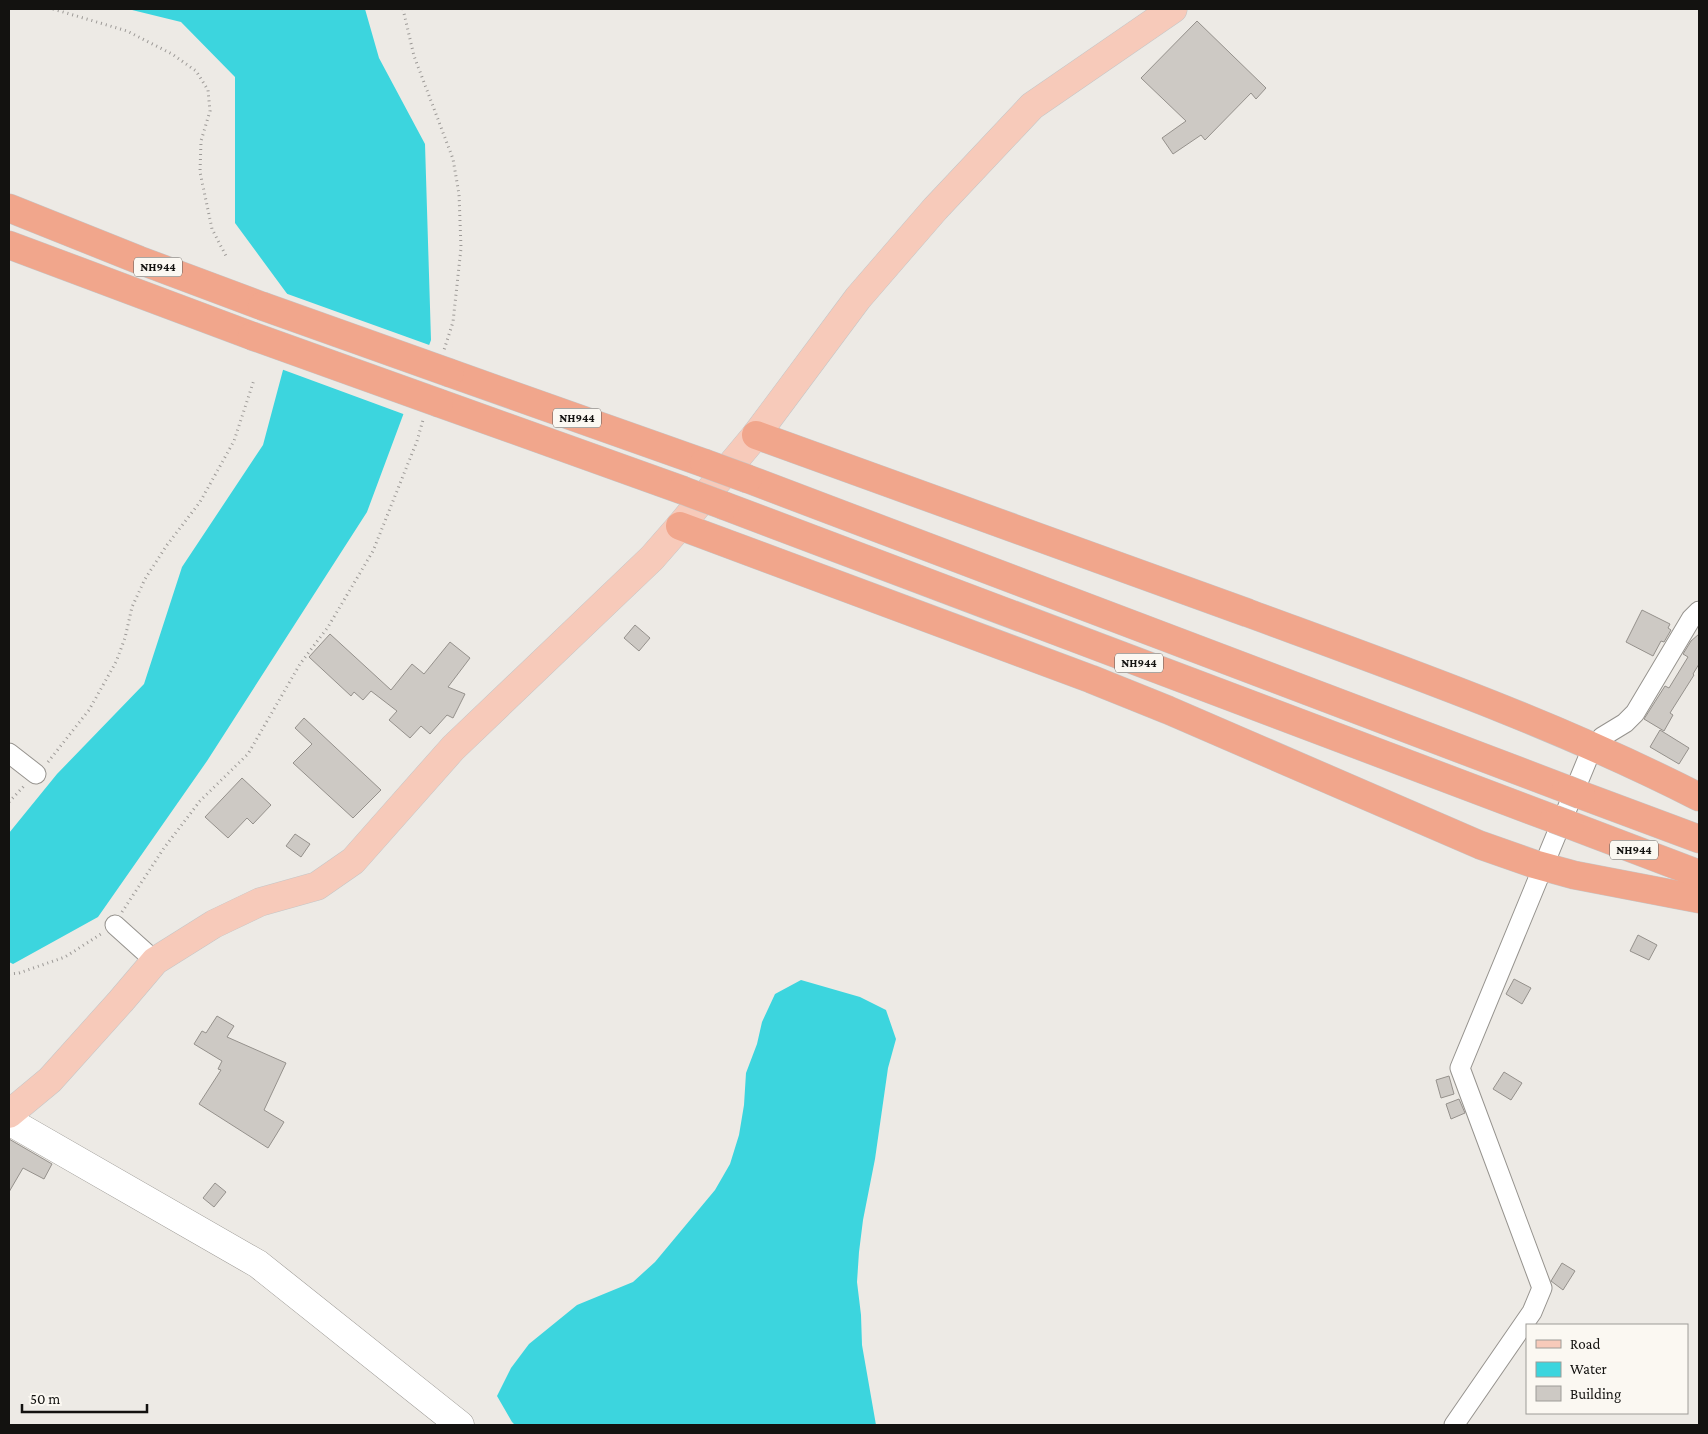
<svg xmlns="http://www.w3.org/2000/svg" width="1708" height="1434" viewBox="0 0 1708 1434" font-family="'Crimson Pro',serif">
<rect width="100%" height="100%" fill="#edeae5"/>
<g fill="#3cd5de">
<path d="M 128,9 L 365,9 L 379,58 L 425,144 L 431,340 L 367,512 L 207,761 L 98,917 L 13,964 L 9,962 L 9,833 L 57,774 L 144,684 L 182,567 L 263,445 L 299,310 L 235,223 L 235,77 L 181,22 Z"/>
<path d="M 801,980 L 860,997 L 886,1010 L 896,1039 L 888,1068 L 875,1159 L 863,1220 L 859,1252 L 857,1282 L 861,1315 L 862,1345 L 876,1425 L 515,1425 L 512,1422 L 497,1396 L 511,1368 L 529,1344 L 577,1305 L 633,1282 L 655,1262 L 715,1190 L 730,1164 L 739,1135 L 744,1105 L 746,1073 L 757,1044 L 762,1022 L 775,994 Z"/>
</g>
<path fill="#edeae5" d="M 282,292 L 432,346 L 406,415 L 281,369 L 296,311 Z"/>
<g fill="#cdc9c4" stroke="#95918c">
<path d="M 1197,21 L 1266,88 L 1256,99 L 1251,93 L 1205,140 L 1201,135 L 1173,154 L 1162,138 L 1186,121 L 1141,78 Z"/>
<path d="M 1642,610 L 1670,624 L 1668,628 L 1671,630 L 1664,642 L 1661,641 L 1653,656 L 1626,642 Z"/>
<path d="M 635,625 L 650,638 L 639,651 L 624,638 Z"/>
<path d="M 330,634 L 391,690 L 412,664 L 424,674 L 450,642 L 470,658 L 448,687 L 465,694 L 453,718 L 447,715 L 430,734 L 421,726 L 410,738 L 389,720 L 397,711 L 371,691 L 363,700 L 354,692 L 351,696 L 309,657 Z"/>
<path d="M 1699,634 L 1699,664 L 1693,674 L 1694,675 L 1670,713 L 1673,715 L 1664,731 L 1644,719 L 1665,686 L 1669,688 L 1688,657 L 1683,654 L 1691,641 Z"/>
<path d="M 304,718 L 381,790 L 353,818 L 293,763 L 312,744 L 295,728 Z"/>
<path d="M 1660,730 L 1689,748 L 1679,764 L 1650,747 Z"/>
<path d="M 242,778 L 271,805 L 253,824 L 247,818 L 228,838 L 205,817 Z"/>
<path d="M 295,834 L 310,844 L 301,857 L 286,846 Z"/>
<path d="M 1638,935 L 1657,945 L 1649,960 L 1630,951 Z"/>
<path d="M 1514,979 L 1531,988 L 1522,1004 L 1506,994 Z"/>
<path d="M 217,1016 L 234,1026 L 227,1037 L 286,1063 L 264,1110 L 284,1122 L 268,1148 L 199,1104 L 221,1070 L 218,1069 L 222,1061 L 194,1044 L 202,1031 L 206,1033 Z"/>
<path d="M 1504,1072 L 1522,1083 L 1511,1100 L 1493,1089 Z"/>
<path d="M 1449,1076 L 1454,1094 L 1441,1098 L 1436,1080 Z"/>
<path d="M 1459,1099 L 1465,1113 L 1451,1119 L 1446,1104 Z"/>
<path d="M 9,1139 L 52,1164 L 44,1179 L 23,1168 L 9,1192 Z"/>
<path d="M 215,1183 L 226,1192 L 214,1207 L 203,1198 Z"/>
<path d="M 1562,1263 L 1575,1271 L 1563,1290 L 1551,1281 Z"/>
</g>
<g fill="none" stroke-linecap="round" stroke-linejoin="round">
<defs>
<g id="street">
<path d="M 9,753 L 36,774"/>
<path d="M 115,925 L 155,961"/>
<path d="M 1454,1425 L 1532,1312 L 1542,1288 L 1460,1068 L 1588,758 L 1602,737 L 1625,723 L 1635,713 L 1691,619 L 1699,611"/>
</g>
<path id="secondary" d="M 9,1121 L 258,1264 L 460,1425"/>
<path id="primary" d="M 9,1114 L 50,1080 L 121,1001 L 155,961 L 214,924 L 260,902 L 317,886 L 353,861 L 453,748 L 652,558 L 680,526 L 756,435 L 858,298 L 935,209 L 1032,106 L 1173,9"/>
<g id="highway">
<path d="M 9,208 L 139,260 L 262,306"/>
<path d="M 9,245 L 252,336"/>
<path d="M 450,373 L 704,463"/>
<path d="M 439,403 L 682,490"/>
<path d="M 756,435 C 920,495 1084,554 1248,613 C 1400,669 1554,723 1699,797"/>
<path d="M 748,479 L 1566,789"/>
<path d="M 725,506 L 1554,819"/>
<path d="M 680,526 L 1091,679 L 1168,710 L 1480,845 L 1534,864 L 1574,875 L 1699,899"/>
<path d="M 1581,795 L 1699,839"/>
<path d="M 1570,825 L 1699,874"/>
</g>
</defs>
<use href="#street" stroke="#96938e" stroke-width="21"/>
<use href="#secondary" stroke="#96938e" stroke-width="29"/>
<use href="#primary" stroke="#c6c6c6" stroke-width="29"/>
<use href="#highway" stroke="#c6c6c6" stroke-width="29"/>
<g stroke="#9d9a97" stroke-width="3" stroke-dasharray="1 4" stroke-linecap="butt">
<path d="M 53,9 L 127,31 L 172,54 L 196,71 L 208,90 L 210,111 L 201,141 L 200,172 L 212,229 L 226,256"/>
<path d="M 403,9 L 414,56 L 453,159 L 459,194 L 461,248 L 453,322 L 444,350"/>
<path d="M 48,762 L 89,710 L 116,662 L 125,638 L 132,607 L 145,579 L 167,545 L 200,502 L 234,441 L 254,380"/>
<path d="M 9,802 L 24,786"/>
<path d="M 122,912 L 164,848 L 200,801 L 248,754 L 300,664 L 328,627 L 373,551 L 417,441 L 423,420"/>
<path d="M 9,974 L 19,973 L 65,957 L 101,934"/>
</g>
<use href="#street" stroke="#fff" stroke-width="19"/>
<use href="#secondary" stroke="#fff" stroke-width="28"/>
<use href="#primary" stroke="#f7caba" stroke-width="28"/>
<use href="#highway" stroke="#f1a68c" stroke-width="28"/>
<defs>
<g id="highway-bridge">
<path d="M 262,306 L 450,373"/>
<path d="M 252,336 L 439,403"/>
<path d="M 704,463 L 748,479"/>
<path d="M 682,490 L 725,506"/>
<path d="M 1566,789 L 1581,795"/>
<path d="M 1554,819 L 1570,825"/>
</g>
</defs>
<use href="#highway-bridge" stroke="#c6c6c6" stroke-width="29" stroke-linecap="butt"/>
<use href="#highway-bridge" stroke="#f1a68c" stroke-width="28"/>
</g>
<g text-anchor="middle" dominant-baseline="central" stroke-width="4" stroke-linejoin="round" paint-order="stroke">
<g fill="#fbf8f2" stroke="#595754" stroke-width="1">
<rect x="134" y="257.5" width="48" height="19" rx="4"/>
<rect x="553" y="408.5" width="48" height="19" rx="4"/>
<rect x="1115" y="653.5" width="48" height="19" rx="4"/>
<rect x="1610" y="840.5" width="48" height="19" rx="4"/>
</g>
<g font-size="12" font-weight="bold" fill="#131210">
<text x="158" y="267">NH944</text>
<text x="577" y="418">NH944</text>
<text x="1139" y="663">NH944</text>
<text x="1634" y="850">NH944</text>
</g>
</g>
<rect width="1708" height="1434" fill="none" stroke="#131210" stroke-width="20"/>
<rect x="1526" y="1324" width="162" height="90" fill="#fbf8f2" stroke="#9e9c98"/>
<rect x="1536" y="1340" width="25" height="8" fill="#f7caba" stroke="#9e9c98"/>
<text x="1570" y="1349" font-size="15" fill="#131210">Road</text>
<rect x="1536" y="1362" width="25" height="15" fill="#3cd5de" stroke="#9e9c98"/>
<text x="1570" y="1374" font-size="15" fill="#131210">Water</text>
<rect x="1536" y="1386" width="25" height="15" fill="#cdc9c4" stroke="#9e9c98"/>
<text x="1570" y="1399" font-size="15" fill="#131210">Building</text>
<path d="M22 1404v8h125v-8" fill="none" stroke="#131210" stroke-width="2.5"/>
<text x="30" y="1404" font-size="15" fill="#131210" stroke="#fbf8f2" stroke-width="4" paint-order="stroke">50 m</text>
</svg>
